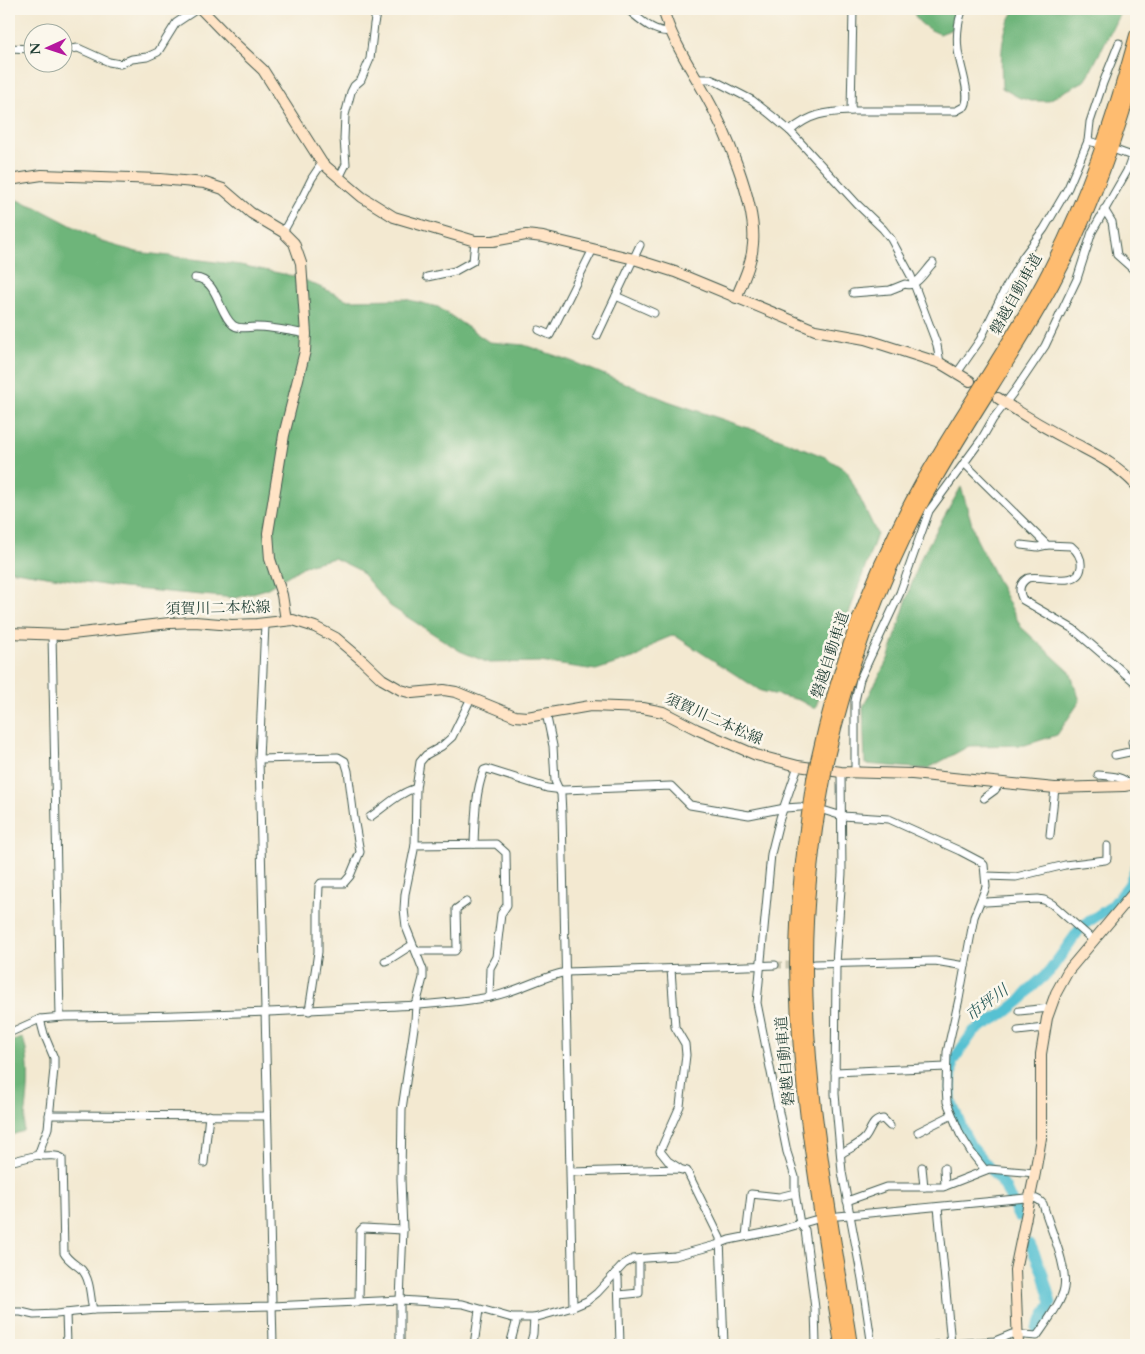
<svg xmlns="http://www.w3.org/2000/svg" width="1145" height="1354" viewBox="0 0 1145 1354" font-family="Cardo,'Noto Serif JP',serif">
<rect width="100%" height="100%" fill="#fbf7ec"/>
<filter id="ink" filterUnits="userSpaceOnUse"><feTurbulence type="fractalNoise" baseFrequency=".02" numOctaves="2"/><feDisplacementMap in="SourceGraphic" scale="10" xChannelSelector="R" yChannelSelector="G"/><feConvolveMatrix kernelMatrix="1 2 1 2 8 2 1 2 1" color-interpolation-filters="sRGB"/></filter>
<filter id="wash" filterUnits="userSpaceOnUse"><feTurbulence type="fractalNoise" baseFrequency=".0096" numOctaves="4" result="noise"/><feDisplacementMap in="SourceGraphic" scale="20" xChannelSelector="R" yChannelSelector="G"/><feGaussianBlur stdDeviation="1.12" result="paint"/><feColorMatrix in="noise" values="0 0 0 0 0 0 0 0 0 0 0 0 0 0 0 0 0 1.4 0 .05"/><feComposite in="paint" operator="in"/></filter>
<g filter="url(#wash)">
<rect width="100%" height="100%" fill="#f3e9d1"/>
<g fill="#6eb57a" stroke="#467957">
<path d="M 913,9 L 960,9 L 955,28 L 940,34 C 928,29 915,23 913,9 Z"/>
<path d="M 1016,9 L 1122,9 L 1086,80 L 1047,101 L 1031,101 L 1018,97 L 1002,88 C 1001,61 999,31 1016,9 Z"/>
<path d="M 9,197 L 36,207 L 103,242 L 137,252 L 240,265 L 298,277 L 348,300 L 405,299 L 438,307 L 489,342 L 524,345 L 571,361 L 668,401 L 775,437 L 825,457 L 847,471 L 877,534 L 815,709 L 799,700 L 761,691 L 674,635 L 657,642 L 639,656 L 596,670 L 540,662 L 489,663 L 460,651 L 390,606 L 359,570 L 334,558 L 306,565 L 266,589 L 236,598 L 123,588 L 9,570 Z"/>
<path d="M 961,487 L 976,538 L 1021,627 L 1070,672 L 1080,701 L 1057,735 L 1025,745 L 969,746 L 927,769 L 865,764 L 863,707 L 889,657 L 918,563 Z"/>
<path d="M 23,1038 C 32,1067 28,1101 23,1131 L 9,1136 L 9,1042 Z"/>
</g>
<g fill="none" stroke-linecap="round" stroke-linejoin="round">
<g stroke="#57c1d2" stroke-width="11">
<path d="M 1018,1216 L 1005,1187 L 971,1146 L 964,1133 L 951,1100 L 952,1062 L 974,1031 L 1005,1013 L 1020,1001 L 1030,989 L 1049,972 L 1082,926 L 1112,906 L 1129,885 L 1136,867"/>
<path d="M 1030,1244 L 1042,1271 L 1051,1303 L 1037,1329"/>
</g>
</g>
</g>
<g filter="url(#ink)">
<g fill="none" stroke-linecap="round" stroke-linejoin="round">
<path stroke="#c9c7b2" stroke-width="7" stroke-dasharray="7 3.5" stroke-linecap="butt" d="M 775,965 L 797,965"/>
<defs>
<g id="street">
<path d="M 627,9 C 640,19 654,34 671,31"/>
<path d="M 10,48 L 32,49"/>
<path d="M 62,50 L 78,48 L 109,62 L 120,64 L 132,59 L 147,57 L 158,52 L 176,23 L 197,9"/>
<path d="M 697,79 L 710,79 L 717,82 L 752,100 L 771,115 L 790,131 L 857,204 L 883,229 L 891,239 L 911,276 L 937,345 L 940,363"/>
<path d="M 851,111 L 956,111 L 965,106 C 971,95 961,69 959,56 C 956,42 957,22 963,9"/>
<path d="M 790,131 C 810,114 825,112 851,111 L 853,9"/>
<path d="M 1088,141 L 1096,143"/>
<path d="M 1118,151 L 1132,156"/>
<path d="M 339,178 L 346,164 L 344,139 L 345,115 L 351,92 L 354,86 L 361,80 L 370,59 L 374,24 L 377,9"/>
<path d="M 1104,209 L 1112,222 L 1117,255 L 1136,272"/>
<path d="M 283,232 L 302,198 L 312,178 L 322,163"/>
<path d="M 427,277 L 455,271 L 473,261 L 475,241"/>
<path d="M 195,278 C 218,279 218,313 233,325 C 239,330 248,327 256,327 C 272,327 290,331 306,334"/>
<path d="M 853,293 L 890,290 L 905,284 C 916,289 926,270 933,263"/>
<path d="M 616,296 L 654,313"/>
<path d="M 539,330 L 550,335 L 593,249"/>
<path d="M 597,336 L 640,245"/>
<path d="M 957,373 L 980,340 L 1005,289 L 1023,257 L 1044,229 L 1068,188 L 1088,141 L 1090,122 L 1103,83 L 1119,43"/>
<path d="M 964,463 L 1047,545 L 1071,546 C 1077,551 1082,558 1081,567 C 1079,589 1042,574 1028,578 C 1019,583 1018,591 1023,600 L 1073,629 L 1136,683"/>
<path d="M 1021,545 L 1038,547 L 1047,545"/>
<path d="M 265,624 L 259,759 L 273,1345"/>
<path d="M 52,634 L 60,1017 C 156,1016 251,1014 347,1008 C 395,1006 443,1005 490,997 C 517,992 540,977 566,972 L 775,965"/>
<path d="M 546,713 L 553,746 L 555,781 L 561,794 L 562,814 L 573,1307"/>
<path d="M 1132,742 L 1136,760"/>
<path d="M 1115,755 L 1134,751"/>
<path d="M 259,759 L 338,757 L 345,761 L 348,771 L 354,818 L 360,852 L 350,876 L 344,883 L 321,883 L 319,886 L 318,909 L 318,952 L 309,1011"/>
<path d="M 798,766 L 780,818 L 771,854 L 757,1003 L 787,1152 L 795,1177 L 795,1193 L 800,1224 L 805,1230 L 815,1308 L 816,1345"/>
<path d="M 841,772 L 842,873 L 836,964 L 835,1094 L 842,1172 L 862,1279 L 871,1340 L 871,1345"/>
<path d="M 855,772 L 855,701 L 860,679 L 900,593 L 929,511 L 981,440 L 993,419 L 1016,389 L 1045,346 L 1077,279 L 1092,232 L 1127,171 L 1136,146"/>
<path d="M 1098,775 C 1110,776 1123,776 1130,785"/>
<path d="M 984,798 L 995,790 L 1000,783"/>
<path d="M 826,811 L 842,816 L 889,819 L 960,851 L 981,862 L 984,865 L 986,887 L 974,917 L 959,999 L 947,1052 L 946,1087 L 947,1102 L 960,1134 L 971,1152 L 985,1170"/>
<path d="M 370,817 C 385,807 398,793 416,788"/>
<path d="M 1050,835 L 1055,788"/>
<path d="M 474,844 C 475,820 475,793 484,770 L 487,769 L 547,788 L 563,790 L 671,786 L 690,805 L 749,815 L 785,808 L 800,807"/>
<path d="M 415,845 L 496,844 L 506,853 L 507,905 L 501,914 L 496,957 L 490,968 L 489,997"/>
<path d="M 986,876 L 1016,877 L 1065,865 L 1105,860 L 1107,859 L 1107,846"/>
<path d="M 986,902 L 1038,899 L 1044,900 L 1052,904 L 1093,940"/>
<path d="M 416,951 L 455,951 L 457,948 L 456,909 L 466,902"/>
<path d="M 385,961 L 390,959 L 412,945"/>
<path d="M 815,964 L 935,961 L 965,966"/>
<path d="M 671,969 L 675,1027 L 685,1044 L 686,1055 L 680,1106 L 660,1151 L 668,1161 L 679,1168"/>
<path d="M 1019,1011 L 1050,1008"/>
<path d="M 1018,1031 L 1044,1028"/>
<path d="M 9,1033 L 40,1019 L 62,1017"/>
<path d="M 835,1072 L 946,1067"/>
<path d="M 49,1115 L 267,1116"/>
<path d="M 918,1132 L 952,1115"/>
<path d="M 841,1154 C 848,1149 859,1145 865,1138 C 871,1131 871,1120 883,1119 L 890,1126"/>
<path d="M 38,1155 C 46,1158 55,1153 62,1158 L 64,1253 C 68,1261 76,1264 82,1270 C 91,1280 90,1298 93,1310"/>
<path d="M 9,1162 L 38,1155 L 48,1128 L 54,1069 L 54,1058 L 44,1034 L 40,1019"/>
<path d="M 204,1163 L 209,1115"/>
<path d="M 922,1167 L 924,1187"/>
<path d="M 944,1168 L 945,1186"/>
<path d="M 571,1172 L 678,1169 L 687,1171 L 720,1238 L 724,1345"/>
<path d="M 847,1201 L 886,1187 L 943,1187 L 989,1169 L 1035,1173"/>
<path d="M 938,1207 L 951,1344"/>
<path d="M 838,1216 L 1016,1199 C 1027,1198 1036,1195 1043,1204 C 1049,1227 1068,1265 1064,1288 C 1062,1302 1046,1323 1037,1336 L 1012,1334 L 995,1341 L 934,1345"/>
<path d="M 746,1236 L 751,1194 L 779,1197 L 795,1193"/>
<path d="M 615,1273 L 618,1277 L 620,1345"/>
<path d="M 619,1295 L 639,1293 L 639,1259"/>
<path d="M 359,1302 L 360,1231 L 363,1228 L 403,1230"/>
<path d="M 9,1312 L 21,1312 L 34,1315 L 56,1314 L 93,1310 L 272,1306 L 400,1300 L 463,1304 L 512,1318 L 534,1318 L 573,1307 L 587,1301 L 597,1293 L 624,1264 L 633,1259 L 675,1256 L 716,1245 L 729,1240 L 779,1230 L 814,1220"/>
<path d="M 66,1313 L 67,1345"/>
<path d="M 400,1345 L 400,1300 L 403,1230 L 401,1179 L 402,1109 L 415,1021 L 416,1005 L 423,978 L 423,970 L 406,927 L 404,909 L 405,894 L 415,845 L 416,788 L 420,762 L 426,755 L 442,746 L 452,737 L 471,698"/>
<path d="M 474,1345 L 479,1310"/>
<path d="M 510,1345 L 517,1319"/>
<path d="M 530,1345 L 533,1334 L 534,1318"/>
</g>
<g id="secondary">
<path d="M 201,9 L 232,41 L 263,70 L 322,163 L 362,197 L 394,217 L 475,241 L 493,241 L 526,235 L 543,237 L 634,259 L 675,272 L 815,330 L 865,339 L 940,363 L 970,381"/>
<path d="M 663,9 C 671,39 690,67 705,94 C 725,129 757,204 753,244 C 752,263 743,281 736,298"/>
<path d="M 9,180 L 42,175 L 160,179 L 205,183 L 223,189 L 251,213 L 283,232 L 294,243 L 301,263 L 306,334 L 305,351 L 284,435 L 268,533 L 270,559 L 282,595 L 286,620"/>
<path d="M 998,398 C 1021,414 1047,429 1072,442 C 1098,456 1115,463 1136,485"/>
<path d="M 9,633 L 63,635 L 170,623 L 195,622 L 232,625 L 257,624 L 293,620 L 315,627 L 336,638 L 363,661 L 382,679 L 401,690 L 412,693 L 444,690 L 456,692 L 515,716 L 527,717 L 590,706 L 643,708 L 663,712 L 696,729 L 756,755 L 798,766 L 841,772 L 912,774 L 1055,788 L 1124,786 L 1136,784"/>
<path d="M 1018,1345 L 1015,1270 L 1035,1173 L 1041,1138 L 1041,1054 L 1047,1018 L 1056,993 L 1068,971 L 1136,890"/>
</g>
<g id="highway">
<path d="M 817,761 C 838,664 873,570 921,484 C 960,415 1006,351 1043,282 C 1085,204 1113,120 1136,35"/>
<path d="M 827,761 C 847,673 878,587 920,507 C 961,430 1012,360 1053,284 C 1089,216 1115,144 1136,70"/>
<path d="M 813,779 C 804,840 796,901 796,963 C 797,1092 822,1219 841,1345"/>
<path d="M 824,780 C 813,840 806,900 806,961 C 805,1090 832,1218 851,1345"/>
</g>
</defs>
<use href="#street" stroke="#3f574c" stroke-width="9"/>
<use href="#secondary" stroke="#3f574c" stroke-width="12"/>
<use href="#highway" stroke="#3f574c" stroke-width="14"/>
<use href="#street" stroke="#fff" stroke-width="7"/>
<use href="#secondary" stroke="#ffe4c6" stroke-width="10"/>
<use href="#highway" stroke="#febc70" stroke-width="12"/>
<defs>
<g id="highway-bridge">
<path d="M 813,779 L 817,761"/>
<path d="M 824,780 L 827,761"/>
</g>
</defs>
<use href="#highway-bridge" stroke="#3f574c" stroke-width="14" stroke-linecap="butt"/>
<use href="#highway-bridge" stroke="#febc70" stroke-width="12"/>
</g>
</g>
<g text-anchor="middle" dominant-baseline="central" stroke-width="5" stroke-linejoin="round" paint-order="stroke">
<g font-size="15" fill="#1f3d34" stroke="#fbf7ec">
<text transform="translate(1016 294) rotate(-61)">磐越自動車道</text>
<text transform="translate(218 608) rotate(-1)">須賀川二本松線</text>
<text transform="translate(830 655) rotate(-72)">磐越自動車道</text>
<text transform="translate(714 719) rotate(24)">須賀川二本松線</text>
<text transform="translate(785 1061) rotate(-95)">磐越自動車道</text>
</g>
<g font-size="16" font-style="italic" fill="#2d5e5c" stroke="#fbf7ec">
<text transform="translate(987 1003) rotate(-37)">市坪川</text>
</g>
</g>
<rect width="1145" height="1354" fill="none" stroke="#fbf7ec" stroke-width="30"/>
<g transform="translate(48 48) rotate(267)"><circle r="24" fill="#fbf7ec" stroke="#a3ada2"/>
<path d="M0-4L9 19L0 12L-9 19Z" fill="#b5179e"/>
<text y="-8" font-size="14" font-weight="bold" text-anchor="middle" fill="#1f3d34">N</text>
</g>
</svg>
